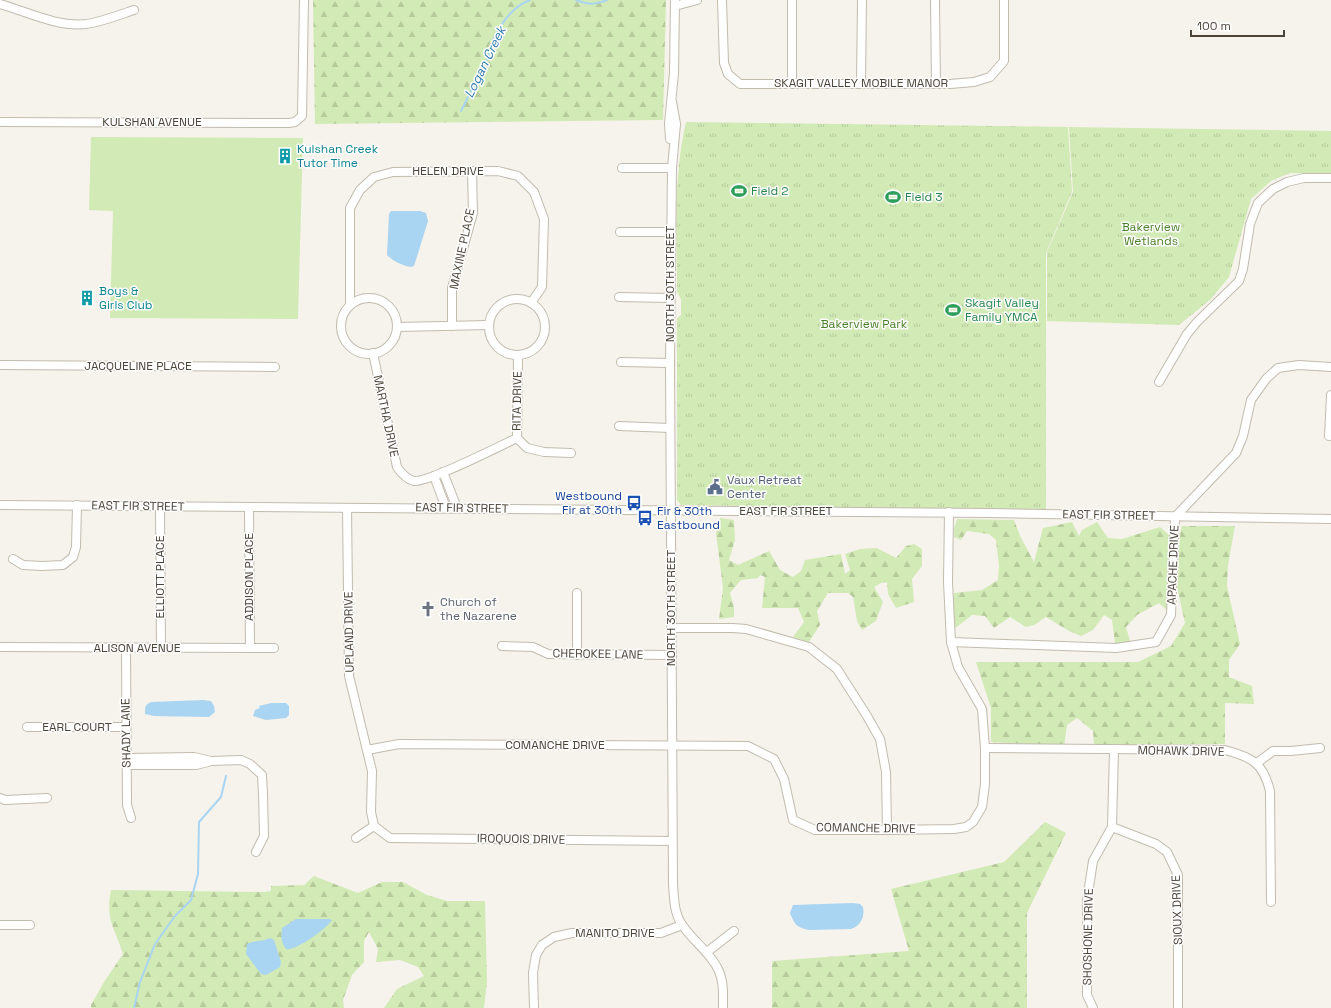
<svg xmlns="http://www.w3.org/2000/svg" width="1331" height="1008" viewBox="0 0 1331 1008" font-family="'Space Grotesk',sans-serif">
<defs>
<pattern id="forest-firs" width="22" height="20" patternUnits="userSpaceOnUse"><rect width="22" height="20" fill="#d2eab5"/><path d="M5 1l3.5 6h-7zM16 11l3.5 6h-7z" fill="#b6ca9c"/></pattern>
<pattern id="park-tufts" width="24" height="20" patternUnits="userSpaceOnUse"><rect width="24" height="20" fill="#d2eab5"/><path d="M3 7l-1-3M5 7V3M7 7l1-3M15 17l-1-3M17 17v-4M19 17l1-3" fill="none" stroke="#b6ca9c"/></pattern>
</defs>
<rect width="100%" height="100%" fill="#f6f3ec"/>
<path fill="#d2eab5" d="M 91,137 L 303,138 L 298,319 L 110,318 L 113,211 L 89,210 Z"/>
<g fill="url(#forest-firs)">
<path d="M 313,0 L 666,0 L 663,120 L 315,124 Z"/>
<path d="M 720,518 L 734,520 L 735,540 L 729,560 L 738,565 L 769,551 L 780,570 L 793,577 L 801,571 L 805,560 L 841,554 L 845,574 L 850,570 L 845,554 L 860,549 L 877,548 L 896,558 L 906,546 L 914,544 L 922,549 L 922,566 L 912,579 L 914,602 L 896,608 L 888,594 L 887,582 L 881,583 L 874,587 L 883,602 L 876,621 L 862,630 L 857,621 L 853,597 L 848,593 L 828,593 L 817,611 L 820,625 L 809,642 L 793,637 L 804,622 L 798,608 L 762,608 L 765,577 L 760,575 L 758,578 L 741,580 L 730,593 L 734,608 L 734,617 L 719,619 L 723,588 L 716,533 Z"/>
<path d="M 957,519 L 1014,520 L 1020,536 L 1034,562 L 1043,528 L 1072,522 L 1079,536 L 1082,530 L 1097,522 L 1108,538 L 1122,539 L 1160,527 L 1170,536 L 1167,610 L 1159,603 L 1137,615 L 1126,627 L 1132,648 L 1121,650 L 1115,643 L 1112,620 L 1104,615 L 1093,630 L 1081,636 L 1069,631 L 1046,617 L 1034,625 L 1026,627 L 1010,617 L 994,628 L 985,616 L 972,615 L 954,629 L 952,607 L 954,593 L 982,590 L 998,580 L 999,566 L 996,540 L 989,534 L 967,531 L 961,540 L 954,537 L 954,529 Z"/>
<path d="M 1182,526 L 1235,526 L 1228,565 L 1227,586 L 1240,644 L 1229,660 L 1229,677 L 1252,686 L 1254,704 L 1225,703 L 1225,744 L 1094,745 L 1093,731 L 1077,718 L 1067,725 L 1064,747 L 991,742 L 991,708 L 976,662 L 1138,662 L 1171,646 L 1185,623 L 1177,587 L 1180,534 Z"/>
<path d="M 1045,822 L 1066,833 L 1027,913 L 1027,1008 L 772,1008 L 772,961 L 909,951 L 891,889 L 1004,862 Z"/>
<path d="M 314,876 L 358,893 L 382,882 L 403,882 L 427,895 L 447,901 L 485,901 L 487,982 L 484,1008 L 384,1008 L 397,989 L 424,976 L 418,967 L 400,960 L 376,962 L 378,949 L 369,932 L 364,941 L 364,962 L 352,975 L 343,1000 L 344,1008 L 91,1008 L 91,1005 L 104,982 L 123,954 C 115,928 105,920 111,890 L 264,892 L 271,891 L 271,886 L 304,885 Z"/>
</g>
<g fill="url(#park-tufts)">
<path d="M 686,122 L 1068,127 L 1072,192 L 1046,253 L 1046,510 L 681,505 L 677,500 L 677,318 L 681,315 L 681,299 L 677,292 C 677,236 673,177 686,122 Z"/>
<path d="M 1069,127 L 1331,131 L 1331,174 L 1290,173 L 1271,181 L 1251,199 L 1229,277 L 1211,299 L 1179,325 L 1047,321 L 1047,252 L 1073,192 Z"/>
</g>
<g fill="#a9d4f2">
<path d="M 391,211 L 420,211 L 426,213 L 428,221 L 414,266 L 411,267 C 403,266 393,261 387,255 L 389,214 Z"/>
<path d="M 203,700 L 211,701 L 214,706 L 215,712 L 209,717 L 154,716 L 145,714 C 145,707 145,704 152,702 Z"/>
<path d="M 271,703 L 286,703 L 289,706 L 289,715 L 286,718 L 266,720 L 253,716 L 255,710 L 260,708 L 259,706 Z"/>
<path d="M 853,903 L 860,904 L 863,907 C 865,916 861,926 851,929 L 809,930 C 796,927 795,925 790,913 L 793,905 Z"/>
<path d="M 296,919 L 329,919 L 332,920 C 326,929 296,951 286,949 C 281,942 281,937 282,928 Z"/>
<path d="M 270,938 L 274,940 L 281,962 L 280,967 L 266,975 L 261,974 L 246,954 L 247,944 C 254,940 262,942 270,938 Z"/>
</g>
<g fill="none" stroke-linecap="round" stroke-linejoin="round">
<g stroke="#a9d4f2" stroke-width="2">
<path d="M 576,0 C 589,5 594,5 607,0"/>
<path d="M 461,111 L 488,57 C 492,36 508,8 530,0"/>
<path d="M 134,1008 L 140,982 L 155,944 L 175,916 L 191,900 L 198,874 L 199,822 L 221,797 L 226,776"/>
</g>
<defs>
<g id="minor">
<path d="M 722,0 L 724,63 L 728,74 L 740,84 L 950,84 L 974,82 L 990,77 L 1004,61 L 1004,0"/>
<path d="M 935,0 L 936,84"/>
<path d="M 0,4 C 28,12 57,27 86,24 C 101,22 119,15 134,10"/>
<path d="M 675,6 L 697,0"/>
<path d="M 861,83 L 862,0"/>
<path d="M 792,84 L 792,0"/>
<path d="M 672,102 L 676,124 L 672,168 L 670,363 L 673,884 C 674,898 674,915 683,926 C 693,941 710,952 718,969 C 724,981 723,994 723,1008"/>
<path d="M 0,122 L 289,123 L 295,122 L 302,116 L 304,0"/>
<path d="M 670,139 L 669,124 L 674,73 L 675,0"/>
<path d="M 622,168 L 672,168"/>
<path d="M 620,232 L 671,232"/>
<path d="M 619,297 L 670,298"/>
<circle cx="369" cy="326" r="28"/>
<circle cx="517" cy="327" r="28"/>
<path d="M 350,305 L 350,208 L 360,190 L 374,177 L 393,172 L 498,171 L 518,176 L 534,192 L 544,219 L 542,287 L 531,303"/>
<path d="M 452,326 L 452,288 L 473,213 L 472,171"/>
<path d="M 397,327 L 489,325"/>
<path d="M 373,353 L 397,467 C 401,473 406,479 414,481 C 427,483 500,446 517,438 L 518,355"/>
<path d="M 621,362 L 670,363"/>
<path d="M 0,365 L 275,367"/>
<path d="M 1159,382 L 1187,334 L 1197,322 L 1239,281 L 1243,269 L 1250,224 L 1258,203 L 1273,189 L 1287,182 L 1304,178 L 1331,178"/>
<path d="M 619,426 L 670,428"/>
<path d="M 1329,436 L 1331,395"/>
<path d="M 517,438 L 527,448 L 544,452 L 571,453"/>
<path d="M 443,472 L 457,508"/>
<path d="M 434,476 L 446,508"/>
<path d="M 0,505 L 989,513 L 1331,519"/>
<path d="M 160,506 L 161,648"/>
<path d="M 249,507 L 250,648"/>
<path d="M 347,508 L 349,676 L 372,771 L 371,812 L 374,826"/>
<path d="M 13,559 L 23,565 L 42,566 L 63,565 L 73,557 L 76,547 L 77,505"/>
<path d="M 671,628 L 733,628 L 746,629 L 809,647 L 837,669 L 867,716 L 880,739 L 886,772 L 887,830"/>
<path d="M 951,642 L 1116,648 L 1156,642 L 1171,615 L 1175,517 L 1236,453 L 1243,436 L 1251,400 L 1266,379 L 1278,368 L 1299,365 L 1331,367"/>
<path d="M 502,646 L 533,647 L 548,654 L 672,655"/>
<path d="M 0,647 L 274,648"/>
<path d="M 126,648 L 127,805 L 131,818"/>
<path d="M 577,655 L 577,593"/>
<path d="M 27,727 L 126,727"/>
<path d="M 985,748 L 1225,750 C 1251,757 1263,762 1270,791 L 1271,902"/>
<path d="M 367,750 L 399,744 L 748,746 L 774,759 L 784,779 L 793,820 L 815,830 L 887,830 L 954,829 L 966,827 L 973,822 L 982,807 L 985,784 L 985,748 L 982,709 L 958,667 L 951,642 L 948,582 L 949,512"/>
<path d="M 127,758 L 194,757 L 211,761 L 241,760 L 250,764 L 262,775 L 263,794 L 264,836 L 256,852"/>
<path d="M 1257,763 L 1273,751 L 1291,751 L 1320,748"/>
<path d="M 127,765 L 196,765 L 208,762"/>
<path d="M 0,798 L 5,800 L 47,798"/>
<path d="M 374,826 L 390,838 L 672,841"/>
<path d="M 1112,827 L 1156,844 L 1167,852 L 1178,875 L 1178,1008"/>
<path d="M 356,838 L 374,826"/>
<path d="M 0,925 L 30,925"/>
<path d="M 707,952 L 734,931"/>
<path d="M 534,1008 L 533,973 L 536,955 L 542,945 L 554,937 L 572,933 L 661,933 L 682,925"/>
<path d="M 1093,1008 L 1087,995 L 1087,900 L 1093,861 L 1112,827 L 1114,750"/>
</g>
</defs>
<use href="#minor" stroke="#c2bbae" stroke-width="10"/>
<use href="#minor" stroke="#fff" stroke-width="8"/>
</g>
<defs>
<symbol id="building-bare" viewBox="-9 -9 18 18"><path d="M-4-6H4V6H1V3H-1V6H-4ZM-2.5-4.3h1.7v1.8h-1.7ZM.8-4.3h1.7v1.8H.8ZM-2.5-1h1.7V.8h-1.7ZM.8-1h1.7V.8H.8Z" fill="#0f9aa8" stroke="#fff" stroke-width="2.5" paint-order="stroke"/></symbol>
<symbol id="stadium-bare" viewBox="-9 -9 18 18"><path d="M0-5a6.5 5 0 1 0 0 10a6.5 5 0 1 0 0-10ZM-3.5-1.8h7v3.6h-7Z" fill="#2e9e5b" stroke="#fff" stroke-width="2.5" paint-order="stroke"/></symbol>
<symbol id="civic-bare" viewBox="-9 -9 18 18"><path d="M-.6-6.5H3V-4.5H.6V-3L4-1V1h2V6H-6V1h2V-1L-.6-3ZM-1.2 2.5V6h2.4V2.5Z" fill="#5c6f8a" stroke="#fff" stroke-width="2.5" paint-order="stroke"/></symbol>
<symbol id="bus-bare" viewBox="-9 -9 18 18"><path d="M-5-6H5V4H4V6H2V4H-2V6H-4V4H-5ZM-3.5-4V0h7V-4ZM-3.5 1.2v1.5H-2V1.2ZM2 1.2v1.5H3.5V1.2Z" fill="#1a4fb4" stroke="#fff" stroke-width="2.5" paint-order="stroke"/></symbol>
<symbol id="church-bare" viewBox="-9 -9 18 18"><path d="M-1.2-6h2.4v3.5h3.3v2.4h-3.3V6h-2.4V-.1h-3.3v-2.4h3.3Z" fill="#6b7280" stroke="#fff" stroke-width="2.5" paint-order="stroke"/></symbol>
</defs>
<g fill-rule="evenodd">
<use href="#building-bare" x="274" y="145" width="22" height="22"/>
<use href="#stadium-bare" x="728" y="180" width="22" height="22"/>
<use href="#stadium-bare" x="882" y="186" width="22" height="22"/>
<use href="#building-bare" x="76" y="287" width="22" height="22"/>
<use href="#stadium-bare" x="942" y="299" width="22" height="22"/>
<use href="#civic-bare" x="704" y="476" width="22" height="22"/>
<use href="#bus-bare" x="623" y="492" width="22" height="22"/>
<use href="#bus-bare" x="634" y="507" width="22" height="22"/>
<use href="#church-bare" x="417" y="598" width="22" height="22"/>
</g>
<g text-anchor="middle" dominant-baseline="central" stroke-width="3" stroke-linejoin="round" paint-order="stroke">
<g font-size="12" fill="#4b4439" stroke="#fff">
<text x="861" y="83">SKAGIT VALLEY MOBILE MANOR</text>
<text x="152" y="122">KULSHAN AVENUE</text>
<text x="448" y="171">HELEN DRIVE</text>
<text transform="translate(462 249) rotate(-78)">MAXINE PLACE</text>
<text transform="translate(670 284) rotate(-90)">NORTH 30TH STREET</text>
<text x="138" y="366">JACQUELINE PLACE</text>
<text transform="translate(517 401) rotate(-89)">RITA DRIVE</text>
<text transform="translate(386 416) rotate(78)">MARTHA DRIVE</text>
<text transform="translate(138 506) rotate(1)">EAST FIR STREET</text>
<text transform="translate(462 508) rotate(1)">EAST FIR STREET</text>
<text x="786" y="511">EAST FIR STREET</text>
<text transform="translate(1109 515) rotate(1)">EAST FIR STREET</text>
<text transform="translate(1173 565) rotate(-88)">APACHE DRIVE</text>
<text transform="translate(160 577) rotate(-90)">ELLIOTT PLACE</text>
<text transform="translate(249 577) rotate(-90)">ADDISON PLACE</text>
<text transform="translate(671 608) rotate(-90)">NORTH 30TH STREET</text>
<text transform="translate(349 632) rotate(-91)">UPLAND DRIVE</text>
<text x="137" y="648">ALISON AVENUE</text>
<text transform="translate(598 654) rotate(1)">CHEROKEE LANE</text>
<text x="77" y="727">EARL COURT</text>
<text transform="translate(126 733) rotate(-91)">SHADY LANE</text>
<text x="555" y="745">COMANCHE DRIVE</text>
<text transform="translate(1181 751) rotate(1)">MOHAWK DRIVE</text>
<text transform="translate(866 828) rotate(1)">COMANCHE DRIVE</text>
<text transform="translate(521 839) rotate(1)">IROQUOIS DRIVE</text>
<text transform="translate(1177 910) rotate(-92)">SIOUX DRIVE</text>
<text x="615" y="933">MANITO DRIVE</text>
<text transform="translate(1088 937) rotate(-89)">SHOSHONE DRIVE</text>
</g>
<g font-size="12" fill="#0d838f" stroke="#fff" text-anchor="start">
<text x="297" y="149">Kulshan Creek<tspan x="297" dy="14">Tutor Time</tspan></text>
<text x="99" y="291">Boys &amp;<tspan x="99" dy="14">Girls Club</tspan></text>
</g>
<g font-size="12" fill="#27864d" stroke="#fff" text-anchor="start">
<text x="751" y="191">Field 2</text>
<text x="905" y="197">Field 3</text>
<text x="965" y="303">Skagit Valley<tspan x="965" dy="14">Family YMCA</tspan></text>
</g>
<g font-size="12" fill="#4a7f2a" stroke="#fff">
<text x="1151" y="227">Bakerview<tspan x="1151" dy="14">Wetlands</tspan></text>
<text x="864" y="324">Bakerview Park</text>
</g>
<g font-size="12" fill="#4e5e75" stroke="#fff" text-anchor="start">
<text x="727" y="480">Vaux Retreat<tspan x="727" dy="14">Center</tspan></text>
</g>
<g font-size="12" fill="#164399" stroke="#fff" text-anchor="end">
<text x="622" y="496">Westbound<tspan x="622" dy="14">Fir at 30th</tspan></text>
<text x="657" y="511" text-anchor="start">Fir &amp; 30th<tspan x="657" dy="14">Eastbound</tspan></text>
</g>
<g font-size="12" fill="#5b616d" stroke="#fff" text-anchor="start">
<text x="440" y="602">Church of<tspan x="440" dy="14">the Nazarene</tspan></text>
</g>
<g font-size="13" font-style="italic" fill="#2e7ab2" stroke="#fff">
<text transform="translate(485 62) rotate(-64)">Logan Creek</text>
</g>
</g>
<path d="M1191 30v6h93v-6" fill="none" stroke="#4b4439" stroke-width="2"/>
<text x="1197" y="30" font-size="12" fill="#4b4439" stroke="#ffffff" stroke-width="3" paint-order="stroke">100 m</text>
</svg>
